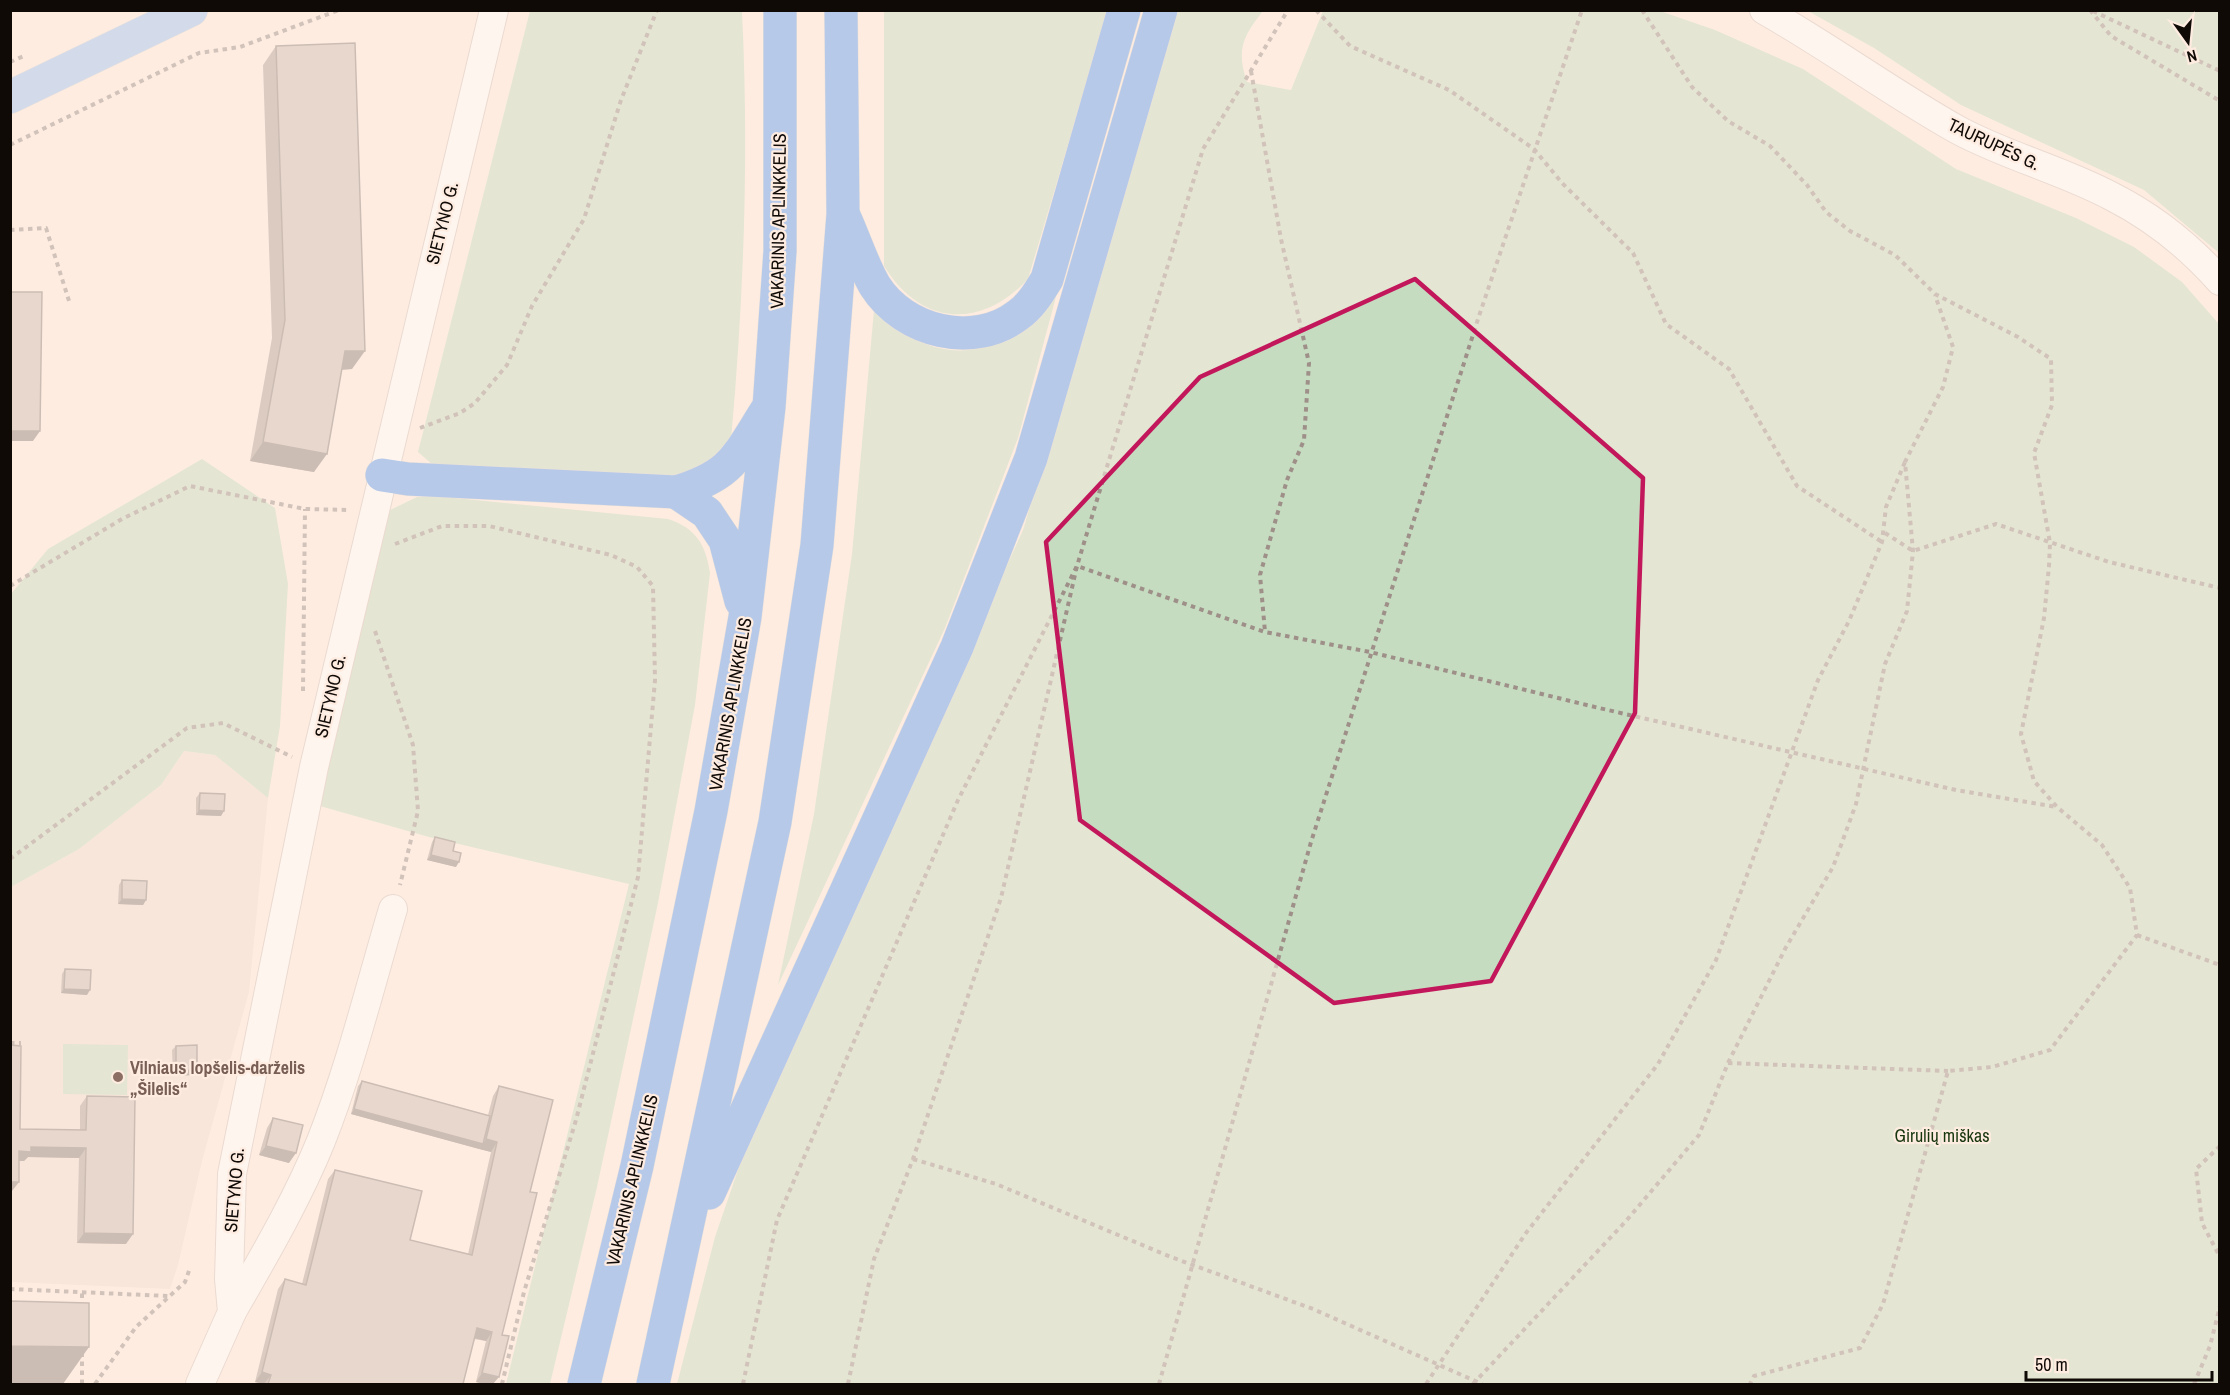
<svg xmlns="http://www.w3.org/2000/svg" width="2230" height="1395" viewBox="0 0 2230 1395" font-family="'Archivo Narrow',sans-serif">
<rect width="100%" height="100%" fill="#feece1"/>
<path fill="#f2ddd0" d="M 184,751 L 215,755 L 268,798 L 249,992 L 202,1161 L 178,1265 L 170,1289 L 11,1282 L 11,887 L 79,849 L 161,785 Z"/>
<g fill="#c6dcc0">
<path d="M 530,11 L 742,11 C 749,154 744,296 731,440 L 724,455 L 678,476 L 433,465 L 418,452 Z"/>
<path d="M 884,11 L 1108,11 L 1028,279 C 980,330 921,326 884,266 Z"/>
<path d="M 1178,11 L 1263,11 C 1243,36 1236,50 1247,82 L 1291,90 L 1323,11 L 1660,11 L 1715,30 L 1803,69 L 1956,169 L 2076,218 L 2134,247 L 2182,282 L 2219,324 L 2219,1384 L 677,1384 L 715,1237 L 750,1135 L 1023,530 Z"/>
<path d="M 1808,11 L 2219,11 L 2219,253 L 2144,190 L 1961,105 L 1874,48 Z"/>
<path d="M 1056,297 L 1018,438 L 945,628 L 778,985 L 814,814 L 852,554 L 874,310 C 901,336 940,358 980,348 C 989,345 1000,337 1009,333 C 1031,321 1040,317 1056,297 Z"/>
<path d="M 202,459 L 275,508 L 288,584 L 280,726 L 268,798 L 215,755 L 184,751 L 161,785 L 79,849 L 11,887 L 11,594 L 48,549 Z"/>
<path d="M 417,497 L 445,497 L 668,519 C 696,528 706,545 710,573 L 695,705 L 658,903 L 597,1187 L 550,1384 L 506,1384 L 629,884 L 429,837 L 320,806 L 378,532 L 388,511 Z"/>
<path d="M 63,1044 L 128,1045 L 127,1095 L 63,1094 Z"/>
</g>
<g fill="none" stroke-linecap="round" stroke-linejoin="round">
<defs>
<g id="minor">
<path d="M 1764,10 C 1831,48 1892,93 1958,130 C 2008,157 2063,170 2113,197 C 2154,218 2189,246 2220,281"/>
<path d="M 232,1312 C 264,1256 297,1200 321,1141 C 351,1065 370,986 393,909"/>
<path d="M 200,1384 L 232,1312 L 229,1279 L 232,1174 L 314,767 L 494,10"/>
</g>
<path id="major" d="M 10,97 L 191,10"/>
<g id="highway">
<path d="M 845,218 C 855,240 863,266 875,286 C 904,332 974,349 1018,315 C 1031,306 1039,292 1047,279 L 1124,10"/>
<path d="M 382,475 L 408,479 L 676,492 C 732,475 736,458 766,411"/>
<path d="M 676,492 L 707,513 L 725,540 L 741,601"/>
<path d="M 709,1193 L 957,647 L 1031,458 L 1161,10"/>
<path d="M 584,1384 L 637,1166 L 711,811 L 745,617 L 769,407 L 780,251 L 780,10"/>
<path d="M 653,1384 L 775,822 L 817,545 L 843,214 L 841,10"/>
</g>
</defs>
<use href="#minor" stroke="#d5c3b9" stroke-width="30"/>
<use href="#major" stroke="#d4d3d2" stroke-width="34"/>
<use href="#highway" stroke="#d4d3d2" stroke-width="34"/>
<g stroke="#9e9089" stroke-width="4" stroke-dasharray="4.5 4.5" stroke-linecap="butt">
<path d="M 1316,10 L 1350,46 L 1449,90 L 1534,149 L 1562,183 L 1633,253 L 1666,324 L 1729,369 L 1797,486 L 1882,542"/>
<path d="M 1642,10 L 1692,87 L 1728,121 L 1770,146 L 1807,185 L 1826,212 L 1850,231 L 1895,255 L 1935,294 L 2018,337 L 2051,359 L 2052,405 L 2034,453 L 2050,543 L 2049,566 L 2044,618 L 2021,734 L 2034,781 L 2057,807 L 2102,845 L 2130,888 L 2137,935 L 2050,1050 L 1992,1067 L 1948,1071 L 1883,1304 L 1860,1348 L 1754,1376 L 1750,1384"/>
<path d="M 2090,10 L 2111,36 L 2220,101"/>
<path d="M 2093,11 L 2220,71"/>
<path d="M 10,62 L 24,56"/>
<path d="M 1251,71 L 1281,239 L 1309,363 L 1304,440 L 1287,480 L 1260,575 L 1265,632"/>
<path d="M 10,145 L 199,53 L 240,47 L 339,10"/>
<path d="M 10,230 L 46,228 L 70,304"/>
<path d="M 420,428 L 460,413 L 475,403 L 507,365 L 532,306 L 584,219 L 621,100 L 657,10"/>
<path d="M 1885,533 L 1913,551 L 1996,524 L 2109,562 L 2220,588"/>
<path d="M 395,544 L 442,526 L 489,526 L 611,555 L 637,567 L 653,586 L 655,680 L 638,877 L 576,1120 L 524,1292 L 502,1384"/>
<path d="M 10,586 L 122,519 L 190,486 L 305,509 L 350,510"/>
<path d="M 375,631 L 413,745 L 418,811 L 400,885"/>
<path d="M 303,691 L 305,509"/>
<path d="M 10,859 L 187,728 L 223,723 L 292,757"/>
<path d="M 2137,935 L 2220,965"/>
<path d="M 10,1043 L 21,1043"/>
<path d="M 1728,1063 L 1948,1071"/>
<path d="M 2220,1146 L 2196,1169 L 2202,1223 L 2220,1257"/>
<path d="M 913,1159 L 996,1184 L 1171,1257 L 1313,1309 L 1482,1384"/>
<path d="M 10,1289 L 168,1296"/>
<path d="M 82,1307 L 82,1292"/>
<path d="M 82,1384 L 82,1353"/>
<path d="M 95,1384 L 136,1327 L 185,1282 L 190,1268"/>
<path d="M 743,1384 L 777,1220 L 958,800 L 1077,566 L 1265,632 L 1370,652 L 1599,708 L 1956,790 L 2057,807"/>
<path d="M 848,1384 L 874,1259 L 913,1159 L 1001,898 L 1077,566 L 1203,149 L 1288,10"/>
<path d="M 1159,1384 L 1311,842 L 1479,316 L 1582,10"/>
<path d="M 1426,1384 L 1526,1233 L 1658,1064 L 1716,960 L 1818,680 L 1849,621 L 1882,542 L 1886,507 L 1905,462"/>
<path d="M 1473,1384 L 1626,1221 L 1699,1135 L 1728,1063 L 1785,949 L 1833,867 L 1856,804 L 1885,664 L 1907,611 L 1913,551 L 1905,462 L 1943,387 L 1953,347 L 1935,295"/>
<path d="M 2194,1384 L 2210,1346 L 2220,1306"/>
</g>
<use href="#minor" stroke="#fff" stroke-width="28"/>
<use href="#major" stroke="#a0c5f5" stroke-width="33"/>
<use href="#highway" stroke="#609eef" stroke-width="33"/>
</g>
<g fill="#b2a39a">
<path d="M 276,46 L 352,369 L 342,370 L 314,472 L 250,461 L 272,338 L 263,65 Z"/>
<path d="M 200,793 L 221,816 L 196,815 L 196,798 Z"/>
<path d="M 435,837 L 453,851 L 456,867 L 427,860 L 432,842 Z"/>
<path d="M 122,880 L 146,900 L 143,905 L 118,904 L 119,885 Z"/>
<path d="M 65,969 L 87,995 L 61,993 L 62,974 Z"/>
<path d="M 176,1046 L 194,1075 L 173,1076 L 172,1050 Z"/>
<path d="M 362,1081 L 488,1115 L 493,1096 L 499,1086 L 530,1192 L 502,1335 L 493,1384 L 484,1384 L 476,1382 L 486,1341 L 474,1339 L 463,1384 L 264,1384 L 255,1382 L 278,1289 L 285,1279 L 302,1284 L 328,1179 L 335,1170 L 410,1240 L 468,1254 L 491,1152 L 351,1114 L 358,1086 Z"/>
<path d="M 87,1096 L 126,1244 L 77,1243 L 79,1158 L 28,1157 L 24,1161 L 19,1161 L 12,1191 L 20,1129 L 80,1130 L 80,1106 Z"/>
<path d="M 273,1118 L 289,1163 L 259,1155 L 267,1128 Z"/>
</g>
<g fill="#91847d">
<path d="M 345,351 L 365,351 L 352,369 L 332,370 Z"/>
<path d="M 10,431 L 40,431 L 33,441 L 10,441 Z"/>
<path d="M 263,442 L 327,454 L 314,472 L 250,461 Z"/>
<path d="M 199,810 L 224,811 L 221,816 L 196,815 Z"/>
<path d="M 431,855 L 459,862 L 456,867 L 427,860 Z"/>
<path d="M 122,899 L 146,900 L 143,905 L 118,904 Z"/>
<path d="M 64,989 L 90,990 L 87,995 L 61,993 Z"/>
<path d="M 197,1070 L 194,1075 L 173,1076 L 176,1071 Z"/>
<path d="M 354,1109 L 483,1144 L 479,1149 L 351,1114 Z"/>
<path d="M 486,1139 L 497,1142 L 491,1152 L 479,1149 Z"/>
<path d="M 266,1146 L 296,1153 L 289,1163 L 259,1155 Z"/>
<path d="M 31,1147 L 86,1148 L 79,1158 L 28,1157 L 24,1161 L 12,1161 L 19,1151 Z"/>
<path d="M 10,1182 L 19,1182 L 12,1191 L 10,1191 Z"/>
<path d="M 84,1233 L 133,1234 L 126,1244 L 77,1243 Z"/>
<path d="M 477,1328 L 492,1332 L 486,1341 L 470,1337 Z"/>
<path d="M 10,1346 L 89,1347 L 63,1384 L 10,1383 Z"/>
<path d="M 262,1372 L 271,1375 L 264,1384 L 255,1382 Z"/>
<path d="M 482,1373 L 499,1377 L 493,1384 L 484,1384 L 476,1382 Z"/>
</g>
<g fill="#cfbdb3" stroke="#91847d" stroke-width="1.5">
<path d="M 355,43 L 365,351 L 345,351 L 327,454 L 263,442 L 285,320 L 276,46 Z"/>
<path d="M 10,292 L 42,292 L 40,431 L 10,431 Z"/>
<path d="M 200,793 L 225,794 L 224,811 L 199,810 Z"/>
<path d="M 435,837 L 455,842 L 453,851 L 461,853 L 459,862 L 431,855 Z"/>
<path d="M 122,880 L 147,881 L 146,900 L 122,899 Z"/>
<path d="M 65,969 L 91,970 L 90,990 L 64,989 Z"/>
<path d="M 10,1045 L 21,1046 L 20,1129 L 86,1130 L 87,1096 L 135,1097 L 133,1234 L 84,1233 L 86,1148 L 31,1147 L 31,1152 L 19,1151 L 19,1182 L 10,1182 Z"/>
<path d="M 197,1045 L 197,1070 L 176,1071 L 176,1046 Z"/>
<path d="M 362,1081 L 490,1116 L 483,1144 L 354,1109 Z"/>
<path d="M 499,1086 L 553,1100 L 530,1192 L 537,1193 L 502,1335 L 509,1336 L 499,1377 L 482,1373 L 492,1332 L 477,1328 L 463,1384 L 268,1384 L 271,1375 L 262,1372 L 285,1279 L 306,1285 L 335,1170 L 422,1191 L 410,1240 L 472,1255 L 497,1142 L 486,1139 Z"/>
<path d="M 273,1118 L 303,1125 L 296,1153 L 266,1146 Z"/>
<path d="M 10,1301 L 89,1303 L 89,1347 L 10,1346 Z"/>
</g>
<path d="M0 0H2230V1395H0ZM 1415,279 L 1643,478 L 1635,713 L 1491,981 L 1334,1003 L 1080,820 L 1046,542 L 1200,377 Z" fill="#feece1" fill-opacity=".55" fill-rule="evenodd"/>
<path fill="none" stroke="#c2185b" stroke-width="4.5" stroke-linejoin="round" d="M 1415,279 L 1643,478 L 1635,713 L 1491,981 L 1334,1003 L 1080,820 L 1046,542 L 1200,377 Z"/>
<circle fill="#8d6e63" stroke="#feece1" stroke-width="2" cx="118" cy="1077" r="6"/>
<g text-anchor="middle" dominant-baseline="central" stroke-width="4.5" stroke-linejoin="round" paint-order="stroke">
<g font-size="18" fill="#100a07" stroke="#feece1">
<text transform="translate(1994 144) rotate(25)">TAURUPĖS G.</text>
<text transform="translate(778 221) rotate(-89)">VAKARINIS APLINKKELIS</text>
<text transform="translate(442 223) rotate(-76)">SIETYNO G.</text>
<text transform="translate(330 696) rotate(-77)">SIETYNO G.</text>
<text transform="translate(730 704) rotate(-80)">VAKARINIS APLINKKELIS</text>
<text transform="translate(632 1180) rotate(-77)">VAKARINIS APLINKKELIS</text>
<text transform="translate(234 1190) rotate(-85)">SIETYNO G.</text>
</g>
<g font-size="18" font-weight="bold" fill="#785e54" stroke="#feece1" text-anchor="start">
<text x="130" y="1067">Vilniaus lopšelis-darželis<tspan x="130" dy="21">„Šilelis“</tspan></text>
</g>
<g font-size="18" fill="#18360d" stroke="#feece1">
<text x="1942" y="1135">Girulių miškas</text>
</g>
</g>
<rect width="2230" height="1395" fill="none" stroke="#100a07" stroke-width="24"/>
<g transform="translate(2188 42) rotate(165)" stroke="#feece1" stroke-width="4.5" paint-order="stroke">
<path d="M0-4.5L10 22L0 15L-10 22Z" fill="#100a07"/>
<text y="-9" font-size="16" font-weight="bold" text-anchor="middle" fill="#100a07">N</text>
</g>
<path d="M2026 1371v9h186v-9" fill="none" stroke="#100a07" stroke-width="3"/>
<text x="2035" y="1371" font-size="18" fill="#100a07" stroke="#feece1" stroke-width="4.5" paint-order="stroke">50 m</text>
</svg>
